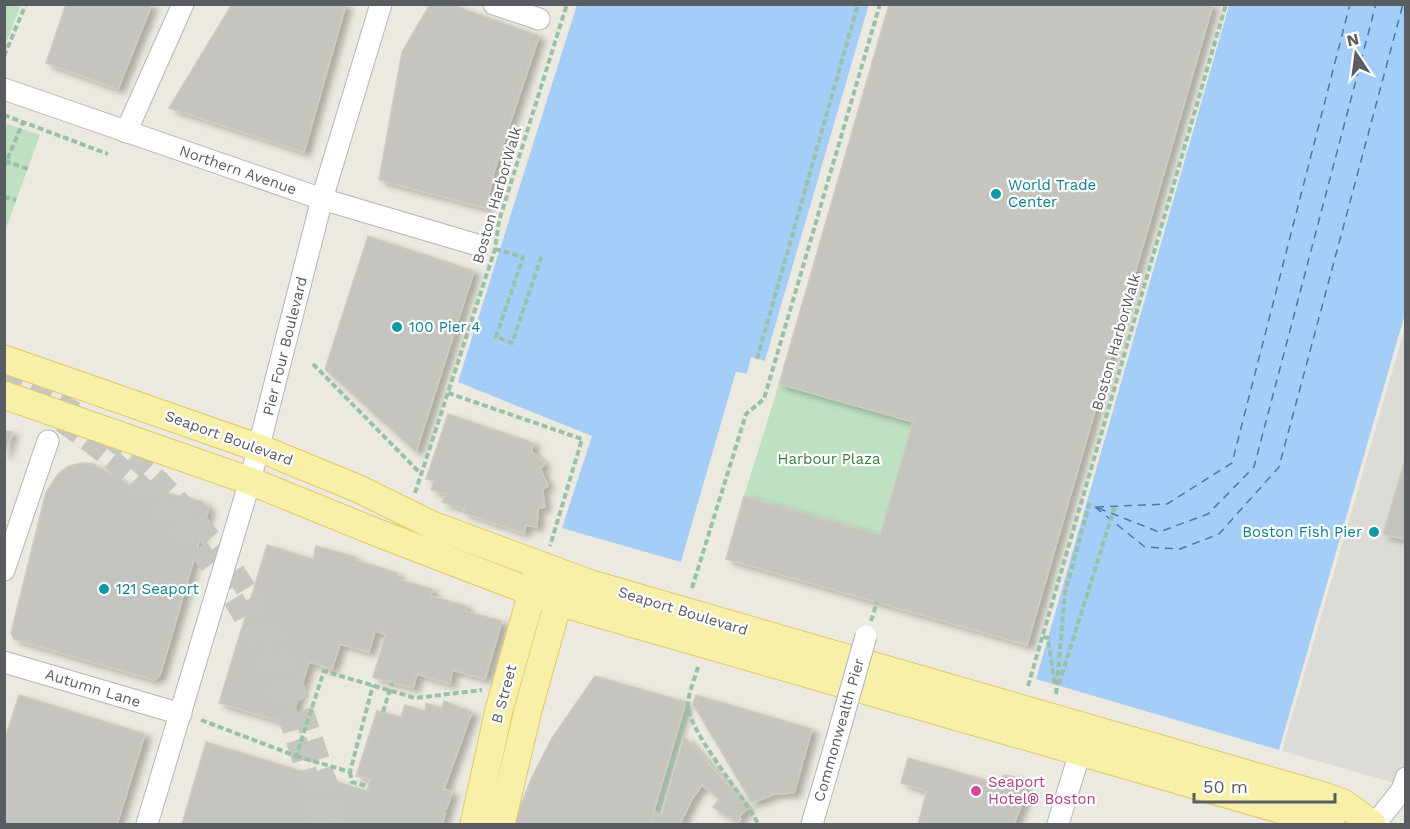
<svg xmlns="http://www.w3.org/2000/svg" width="1410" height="829" viewBox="0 0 1410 829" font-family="'Work Sans',sans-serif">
<defs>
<filter id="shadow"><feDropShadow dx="6" dy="4" stdDeviation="3" flood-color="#0004"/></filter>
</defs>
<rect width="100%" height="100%" fill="#ebe9e0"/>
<path fill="#dcdbd5" d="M 1405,314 L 1405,786 L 1279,750 Z"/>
<g fill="#bee1c1">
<path d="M 4,5 L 21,5 L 5,45 L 4,45 Z"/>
<path d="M 5,123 L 40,135 L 5,231 L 4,123 Z"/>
<path d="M 779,384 L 913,422 L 880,535 L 744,496 Z"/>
</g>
<g fill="#a4cdf7">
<path d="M 577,5 L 869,5 L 765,361 L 751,357 L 747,374 L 736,372 L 681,562 L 562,528 L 592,436 L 458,382 Z"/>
<path d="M 1229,5 L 1405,5 L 1405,314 L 1279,750 L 1036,679 Z"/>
</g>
<g fill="#ebe9e0">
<path d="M 869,4 L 872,5 L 768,362 L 765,364 L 753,361 L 748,376 L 738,375 L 684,563 L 680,565 L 736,372 L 747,374 L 751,357 L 765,361 Z"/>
<path d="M 1226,4 L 1229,5 L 1036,679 L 1033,678 Z"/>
<path d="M 1405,314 L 1406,324 L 1282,751 L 1279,750 Z"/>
</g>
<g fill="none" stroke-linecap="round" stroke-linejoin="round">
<g stroke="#4a77b7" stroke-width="1.5" stroke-dasharray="8 6" stroke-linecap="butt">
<path d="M 1095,507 L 1145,547 L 1180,549 L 1219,534 L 1279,467 L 1403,4"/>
<path d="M 1096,507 L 1167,504 L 1232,463 L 1350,4"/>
<path d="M 1098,508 L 1159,532 L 1208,514 L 1254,467 L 1376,4"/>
</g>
</g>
<g fill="#c6c4be" stroke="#cfcbbf" stroke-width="1.5" filter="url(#shadow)">
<path d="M 66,4 L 152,4 L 118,89 L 46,63 Z"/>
<path d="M 232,4 L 346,4 L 304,152 L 169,108 Z"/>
<path d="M 430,4 L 450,4 L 539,36 L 494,171 L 486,208 L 379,180 L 402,52 Z"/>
<path d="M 889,4 L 1213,4 L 1027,645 L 726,559 L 744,496 L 880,535 L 913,422 L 779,384 Z"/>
<path d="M 368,236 L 474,271 L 416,452 L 325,369 Z"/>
<path d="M 448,414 L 534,443 L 531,451 L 545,464 L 540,469 L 548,486 L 542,489 L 545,507 L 538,508 L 537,527 L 526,525 L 524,533 L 464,513 L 465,509 L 442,502 L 446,494 L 431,490 L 434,481 L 426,479 Z"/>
<path d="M 4,430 L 12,432 L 4,456 Z"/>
<path d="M 1406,456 L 1406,540 L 1383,534 Z"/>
<path d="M 81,463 L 94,464 L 130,485 L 201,501 L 209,508 L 160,675 L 154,680 L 14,639 L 11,633 L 46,492 L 58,474 L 69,466 Z"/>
<path d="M 267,545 L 313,559 L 316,546 L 356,557 L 355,560 L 398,573 L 397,579 L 432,589 L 431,596 L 467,606 L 465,611 L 502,621 L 485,679 L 452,670 L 450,684 L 417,674 L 413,688 L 373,677 L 386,634 L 375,631 L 369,652 L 340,644 L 332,669 L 309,662 L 290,724 L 219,703 Z"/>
<path d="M 595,676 L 686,702 L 650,824 L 514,824 L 531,779 L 552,738 Z"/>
<path d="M 19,695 L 145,734 L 117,824 L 4,824 L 4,741 Z"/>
<path d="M 696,695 L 812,729 L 794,793 L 775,794 L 752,803 L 693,704 Z"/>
<path d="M 444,701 L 472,712 L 444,789 L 452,792 L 442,824 L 182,824 L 206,742 L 367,791 L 370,779 L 356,776 L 377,711 L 401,717 L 405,705 L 425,711 L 426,703 L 442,708 Z"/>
<path d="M 684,736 L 748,808 L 739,817 L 741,819 L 737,823 L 713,807 L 719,799 L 702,785 L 692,799 L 680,824 L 650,824 L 654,811 L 662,813 Z"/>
<path d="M 908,758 L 993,782 L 1005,775 L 1015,777 L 1024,785 L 1026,794 L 1014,824 L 918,824 L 927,791 L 901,783 Z"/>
</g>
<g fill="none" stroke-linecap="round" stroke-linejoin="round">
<g stroke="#c6c6c0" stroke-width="21" stroke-dasharray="21 10" stroke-linecap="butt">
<path d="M 4,372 L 75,412"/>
<path d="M 62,422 C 152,484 224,565 268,665 C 291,717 306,771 323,824"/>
<path d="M 108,436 C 183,495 245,572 283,660 C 306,713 322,770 340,824"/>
</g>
<defs>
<g id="minor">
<path d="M 494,4 L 539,19"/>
<path d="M 4,89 L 322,199 L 474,244"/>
<path d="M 126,132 L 183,4"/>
<path d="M 4,570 L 48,441"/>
<path d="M 4,662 L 181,714"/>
<path d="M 147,824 L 250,481 L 322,199 L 381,4"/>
<path d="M 812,824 L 836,742"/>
<path d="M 1058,824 L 1084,739"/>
<path d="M 1375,824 L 1402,790 L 1406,778"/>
</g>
<g id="major">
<path d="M 4,359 L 259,448 L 359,489 L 432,525 L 591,584 L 1327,797 L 1343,803 L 1372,824"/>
<path d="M 4,395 L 250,481 L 378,533 L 558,602 L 1331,824"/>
<path d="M 474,824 L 499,710 L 537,575"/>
<path d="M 501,824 L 528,710 L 563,585"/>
</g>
</defs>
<use href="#minor" stroke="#b3b6ba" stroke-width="23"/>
<use href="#major" stroke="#e4c960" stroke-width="29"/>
<g stroke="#99c1a7" stroke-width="4" stroke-dasharray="6 3" stroke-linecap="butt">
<path d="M 4,56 L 26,4"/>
<path d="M 4,115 L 108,154"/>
<path d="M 5,161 L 28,169"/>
<path d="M 4,167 L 23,122"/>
<path d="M 4,197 L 16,200"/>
<path d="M 495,249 L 523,257 L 496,337 L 512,343 L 542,255"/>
<path d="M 757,359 L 858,4"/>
<path d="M 313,364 L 421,474"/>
<path d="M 448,393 L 582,439 L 550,546"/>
<path d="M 415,493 L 495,249 L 499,221 L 567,4"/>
<path d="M 692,588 L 746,414 L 764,399 L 880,4"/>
<path d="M 871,621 L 877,602"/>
<path d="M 1043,637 L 1048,638 L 1055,686"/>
<path d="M 698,667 C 695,678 689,691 688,703 C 686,729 745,797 758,824"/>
<path d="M 1059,684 L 1114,509 L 1118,510"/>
<path d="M 1028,686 L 1226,4"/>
<path d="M 1056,694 L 1065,593 L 1089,505 L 1095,507"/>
<path d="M 201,720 L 296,756 L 324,671 L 415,698 L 482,690"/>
<path d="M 296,756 L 350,772 L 373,685"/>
<path d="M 350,772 L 352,782 L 367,786"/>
<path d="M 446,811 L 449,812"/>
<path d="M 658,812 L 688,706"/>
</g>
<use href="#minor" stroke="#fff" stroke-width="21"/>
<use href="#major" stroke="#f8f0a9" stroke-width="27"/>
<defs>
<path id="minor-bridge" d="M 836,742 L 866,636"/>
</defs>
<use href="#minor-bridge" stroke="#b3b6ba" stroke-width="23" stroke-linecap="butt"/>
<path stroke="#99c1a7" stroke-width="4" stroke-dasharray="6 3" stroke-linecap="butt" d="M 383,712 L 392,683"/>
<use href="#minor-bridge" stroke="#fff" stroke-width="21"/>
</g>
<g fill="#0f9aa8" stroke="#fff" stroke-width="2">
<circle cx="996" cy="194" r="6"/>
<circle cx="397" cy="327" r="6"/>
<circle cx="1374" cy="532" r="6"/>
<circle cx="104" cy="589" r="6"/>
</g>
<circle fill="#d1479c" stroke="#fff" stroke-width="2" cx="976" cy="791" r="6"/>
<g text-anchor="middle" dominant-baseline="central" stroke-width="4.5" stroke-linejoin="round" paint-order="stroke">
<g font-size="15" fill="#595c60" stroke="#fff">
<text transform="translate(238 170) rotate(19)">Northern Avenue</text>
<text transform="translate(497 195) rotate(-74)">Boston HarborWalk</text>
<text transform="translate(1116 342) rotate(-74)">Boston HarborWalk</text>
<text transform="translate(285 346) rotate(-76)">Pier Four Boulevard</text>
<text transform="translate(229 438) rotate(20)">Seaport Boulevard</text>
<text transform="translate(683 611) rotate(17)">Seaport Boulevard</text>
<text transform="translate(93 688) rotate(17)">Autumn Lane</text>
<text transform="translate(504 694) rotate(-75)">B Street</text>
<text transform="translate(839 730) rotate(-74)">Commonwealth Pier</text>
</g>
<g font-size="15" fill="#0d838f" stroke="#fff" text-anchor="start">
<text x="1008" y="185">World Trade<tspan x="1008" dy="17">Center</tspan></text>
<text x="409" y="327">100 Pier 4</text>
<text x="1362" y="532" text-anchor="end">Boston Fish Pier</text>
<text x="116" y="589">121 Seaport</text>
</g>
<g font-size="15" fill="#3a7e42" stroke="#fff">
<text x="829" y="459">Harbour Plaza</text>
</g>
<g font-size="15" fill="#b23c85" stroke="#fff" text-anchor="start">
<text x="988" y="782">Seaport<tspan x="988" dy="17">Hotel® Boston</tspan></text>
</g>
</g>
<rect width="1410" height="829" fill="none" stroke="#595c60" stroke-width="12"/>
<g transform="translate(1356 54) rotate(347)" stroke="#ffffff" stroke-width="4.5" paint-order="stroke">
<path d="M0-4.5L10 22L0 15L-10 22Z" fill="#595c60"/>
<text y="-9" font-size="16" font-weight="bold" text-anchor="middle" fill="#595c60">N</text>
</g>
<path d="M1194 793v9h141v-9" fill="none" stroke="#595c60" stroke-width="3"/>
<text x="1203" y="793" font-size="18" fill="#595c60" stroke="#ffffff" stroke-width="4.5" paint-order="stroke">50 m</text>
</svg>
